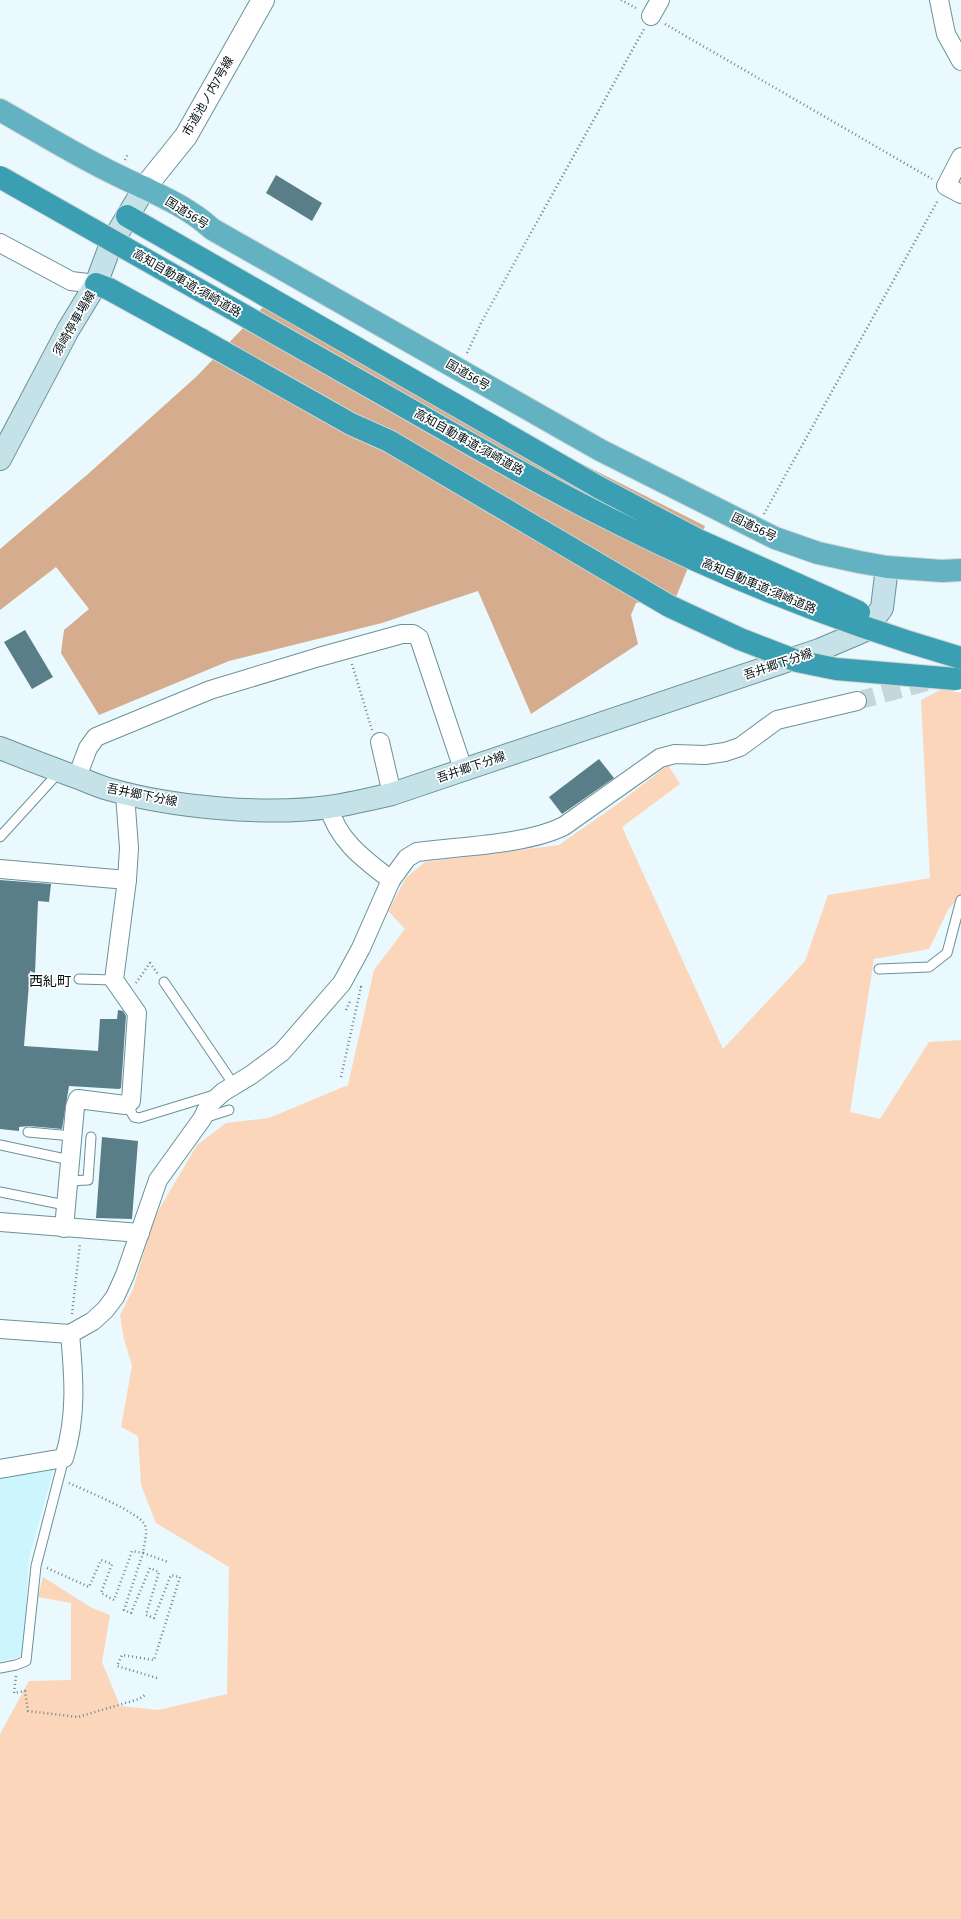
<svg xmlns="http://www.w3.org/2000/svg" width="961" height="1919" viewBox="0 0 961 1919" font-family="'Fira Sans','Noto Sans JP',sans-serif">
<rect width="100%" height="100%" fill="#e9f9fd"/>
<path fill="#cdf5fe" d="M 55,1464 L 29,1558 L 23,1656 L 0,1662 L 0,1477 Z"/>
<path fill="#fcd6ba" d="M 942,689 L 961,693 L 961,895 L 948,910 L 929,949 L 874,959 L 850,1112 L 880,1119 L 929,1042 L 961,1040 L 961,1919 L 0,1919 L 0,1734 L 29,1681 L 71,1680 L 71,1603 L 38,1597 L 43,1577 L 92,1608 L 110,1615 L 102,1662 L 120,1706 L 158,1710 L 227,1694 L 229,1567 L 156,1523 L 141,1485 L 138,1436 L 121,1427 L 132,1366 L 124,1339 L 120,1315 L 133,1289 L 154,1218 L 197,1145 L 226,1123 L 269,1118 L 348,1085 L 374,970 L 405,929 L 388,911 L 406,878 L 425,862 L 559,845 L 619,803 L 668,765 L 680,784 L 622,827 L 723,1049 L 805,961 L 828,895 L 930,878 L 921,700 Z"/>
<path fill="#d5ad8e" d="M 266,304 L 705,526 L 676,597 L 636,603 L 631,615 L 638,644 L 531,714 L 478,591 L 382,623 L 229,661 L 99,715 L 61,653 L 64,630 L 89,609 L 56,567 L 0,610 L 0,549 L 88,474 L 197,376 Z"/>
<g fill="#597e87">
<path d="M 276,175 L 322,203 L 312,221 L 266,193 Z"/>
<path d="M 25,630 L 53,677 L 32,689 L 4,642 Z"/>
<path d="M 599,759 L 614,778 L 562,814 L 549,797 Z"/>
<path d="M 0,880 L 51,884 L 49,902 L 38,901 L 35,973 L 30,971 L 24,1046 L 98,1051 L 100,1019 L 117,1019 L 118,1010 L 123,1011 L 126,1016 L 121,1088 L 119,1089 L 69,1086 L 62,1129 L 29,1126 L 19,1127 L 19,1131 L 0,1129 Z"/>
<path d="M 102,1137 L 138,1141 L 132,1219 L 96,1218 Z"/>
</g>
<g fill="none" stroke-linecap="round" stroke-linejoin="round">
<path stroke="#c6d6da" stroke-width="18" stroke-dasharray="18 9" stroke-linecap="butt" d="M 857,701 L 934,680"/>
<defs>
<g id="service">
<path d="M 0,837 L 60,771"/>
<path d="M 879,969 L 929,967 L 947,953 L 961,900"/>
<path d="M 79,979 L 114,980"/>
<path d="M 164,982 L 234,1085"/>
<path d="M 131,1101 L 131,1112 L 134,1117 L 139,1118 L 214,1095"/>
<path d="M 204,1118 L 229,1110"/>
<path d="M 28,1132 L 72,1136"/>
<path d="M 0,1145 L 70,1160"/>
<path d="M 68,1181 L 88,1180 L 91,1137"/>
<path d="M 0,1192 L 65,1205"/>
<path d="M 0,1668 L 16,1665 L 26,1661 L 36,1566 L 64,1458"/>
</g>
<g id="minor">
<path d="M 939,0 L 946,34 L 961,61"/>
<path d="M 651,16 L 660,0"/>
<path d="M 961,157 L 946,186 L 961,194"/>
<path d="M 0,243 L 71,281 L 96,284"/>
<path d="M 380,742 L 392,794"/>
<path d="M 77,777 L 88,748 L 96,737 L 210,690 L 319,657 L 402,634 L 413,634 L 419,638 L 463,769"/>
<path d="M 329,807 C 337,840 365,860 391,880"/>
<path d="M 0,869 L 127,880"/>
<path d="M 0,1222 L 140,1233"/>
<path d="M 64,1228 L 75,1107 L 78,1099 L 125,1105 L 131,1101 L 137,1013 L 114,980 L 127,880 L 129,848 L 125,794"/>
<path d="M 0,1329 L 70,1334 L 93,1321 L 105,1310 L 115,1297 L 125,1275 L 158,1180 L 202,1119 L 209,1105 L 223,1092 L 251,1075 L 282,1052 L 342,983 L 361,948 L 391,880 L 407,858 L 417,852 C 461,846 526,845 564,826 L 660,758 L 675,754 L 705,755 L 725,752 L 740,747 L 777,720 L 857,701"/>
<path d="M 0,1469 L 64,1458 C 77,1417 74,1377 70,1334"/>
</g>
<path id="tertiary" d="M 145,187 L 186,136 L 263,0"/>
<g id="secondary">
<path d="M 0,459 L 68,330 L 96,284 L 111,244 L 145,187"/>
<path d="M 0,748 C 25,758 51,768 76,777 C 87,781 97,786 108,789 C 171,807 264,816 329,807 C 350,804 371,799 392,794 L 819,650 L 866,630 L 882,608 L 887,567"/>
</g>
<path id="trunk" d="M 0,110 C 39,132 77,156 117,175 C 149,191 185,204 212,229 L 600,450 L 775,538 L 818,553 L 859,562 L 887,567 L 942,571 L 961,570"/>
<g id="motorway">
<path d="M 127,216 L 600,488"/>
<path d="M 96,284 L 109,289 L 202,340"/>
</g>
</defs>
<use href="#service" stroke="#6b919a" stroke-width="11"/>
<use href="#minor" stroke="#6b919a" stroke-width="20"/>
<use href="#tertiary" stroke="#6b919a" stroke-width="24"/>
<use href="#secondary" stroke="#6b919a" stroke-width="24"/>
<use href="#trunk" stroke="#d2d4d5" stroke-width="24"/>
<use href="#motorway" stroke="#d2d4d5" stroke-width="24"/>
<g stroke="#748386" stroke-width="2.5" stroke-dasharray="1 3" stroke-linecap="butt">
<path d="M 621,0 L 638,9"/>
<path d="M 665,24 L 932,179"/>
<path d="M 125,160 L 128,154"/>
<path d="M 467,353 L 481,323 L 644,29"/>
<path d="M 764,514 L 938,200"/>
<path d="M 352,664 L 372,730"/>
<path d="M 136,983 L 150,963 L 158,974"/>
<path d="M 346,1010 L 351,999"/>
<path d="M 341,1077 L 361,987 L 357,987"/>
<path d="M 72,1314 L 80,1243"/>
<path d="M 69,1483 C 84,1490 139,1512 145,1525 C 148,1533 144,1544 143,1553 L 168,1562"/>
<path d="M 47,1568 L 89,1587 L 101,1560 L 112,1564 L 101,1593 L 114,1600 L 132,1551 L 143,1553 L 124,1610 L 131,1613 L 150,1568 L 159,1572 L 146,1615 L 154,1618 L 171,1575 L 180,1577 L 154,1660 L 122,1655 L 117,1666 L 157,1678"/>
<path d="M 16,1676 L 14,1693 L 25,1691 L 28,1711 L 78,1717 L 139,1699 L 145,1695"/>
</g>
<use href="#service" stroke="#fff" stroke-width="9"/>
<use href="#minor" stroke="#fff" stroke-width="18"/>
<use href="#tertiary" stroke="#fff" stroke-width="22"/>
<use href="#secondary" stroke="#c4e2e8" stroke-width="22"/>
<use href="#trunk" stroke="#62b2c2" stroke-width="22"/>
<use href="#motorway" stroke="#3a9fb3" stroke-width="22"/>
<defs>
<g id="motorway-bridge">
<path d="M 0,177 C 124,247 248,318 372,388 C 455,435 538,484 624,526 C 732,580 845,624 961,658"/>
<path d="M 202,340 L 351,424 L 389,441 L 669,606 L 740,639 L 797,661 L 836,669 L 956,679"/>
<path d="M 600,488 L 698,540 L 859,612"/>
</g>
</defs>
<use href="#motorway-bridge" stroke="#d2d4d5" stroke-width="24" stroke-linecap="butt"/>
<use href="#motorway-bridge" stroke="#3a9fb3" stroke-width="22"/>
</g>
<g text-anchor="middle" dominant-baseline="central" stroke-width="3.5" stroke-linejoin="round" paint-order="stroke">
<g font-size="12" fill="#031013" stroke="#fff">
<text transform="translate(208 96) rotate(-60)">市道池ノ内7号線</text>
<text transform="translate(187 213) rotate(32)">国道56号</text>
<text transform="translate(187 283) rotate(30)">高知自動車道;須崎道路</text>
<text transform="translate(74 323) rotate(-60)">須崎停車場線</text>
<text transform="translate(468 375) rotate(30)">国道56号</text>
<text transform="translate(469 442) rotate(29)">高知自動車道;須崎道路</text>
<text transform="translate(754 527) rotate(26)">国道56号</text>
<text transform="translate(759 586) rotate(23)">高知自動車道;須崎道路</text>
<text transform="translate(778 664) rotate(-19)">吾井郷下分線</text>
<text transform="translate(471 767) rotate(-19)">吾井郷下分線</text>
<text transform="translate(142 795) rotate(11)">吾井郷下分線</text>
</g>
<g font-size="14" fill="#031013" stroke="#fff">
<text x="50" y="981">西糺町</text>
</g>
</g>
</svg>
